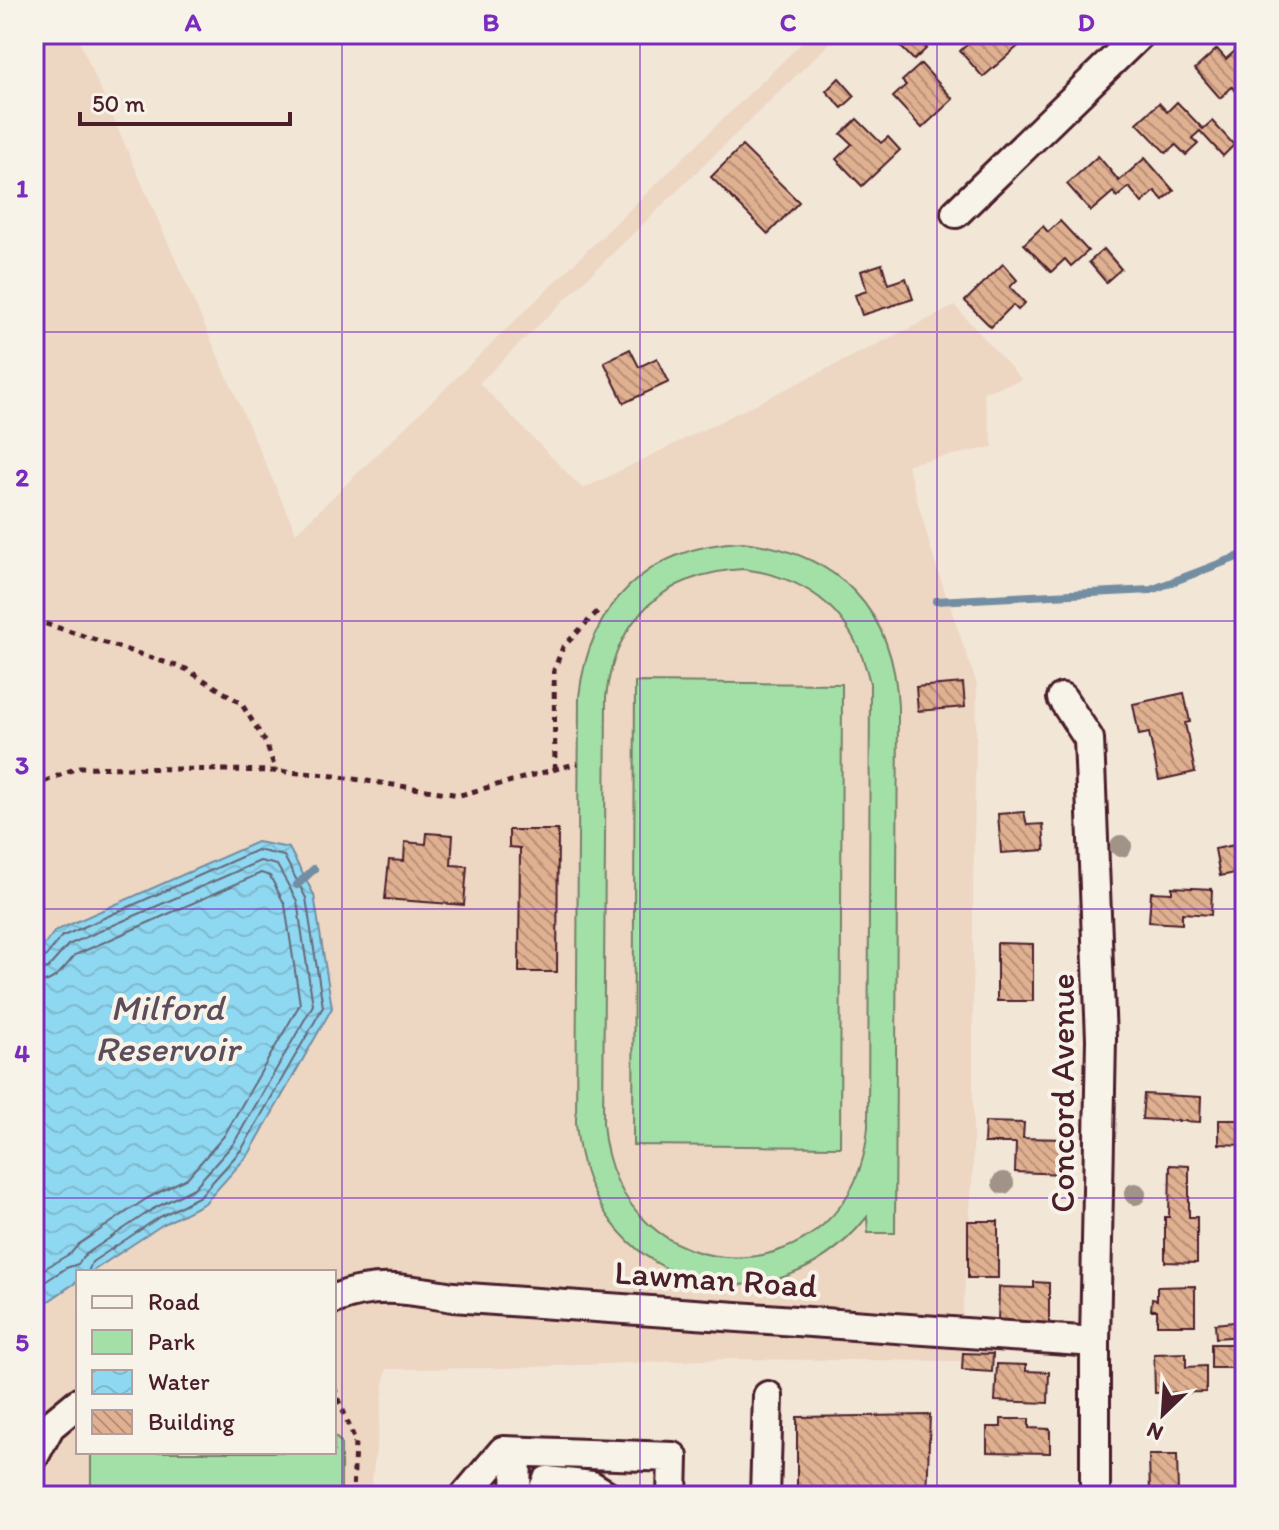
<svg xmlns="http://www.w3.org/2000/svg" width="1279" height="1530" viewBox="0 0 1279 1530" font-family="Itim,sans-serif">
<defs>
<pattern id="water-waves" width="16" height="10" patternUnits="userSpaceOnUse" patternTransform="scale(2)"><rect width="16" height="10" fill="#8fd8f1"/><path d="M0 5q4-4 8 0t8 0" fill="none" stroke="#7db9cf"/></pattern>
<pattern id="building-back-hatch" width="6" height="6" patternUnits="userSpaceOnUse" patternTransform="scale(2)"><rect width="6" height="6" fill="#e0b191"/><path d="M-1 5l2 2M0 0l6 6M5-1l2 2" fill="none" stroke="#b88f77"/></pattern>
</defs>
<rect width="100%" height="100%" fill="#f2e6d7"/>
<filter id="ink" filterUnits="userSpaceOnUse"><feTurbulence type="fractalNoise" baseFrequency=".0125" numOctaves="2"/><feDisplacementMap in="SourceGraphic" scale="16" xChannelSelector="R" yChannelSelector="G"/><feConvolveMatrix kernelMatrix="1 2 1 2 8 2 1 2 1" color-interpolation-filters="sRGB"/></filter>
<g filter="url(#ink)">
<path fill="#edd6c2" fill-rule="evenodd" d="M 34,34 L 76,34 L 296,533 L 811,34 L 839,34 L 479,383 L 583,489 L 955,306 L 1022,380 L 983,392 L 993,447 L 907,464 L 935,563 L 977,685 L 973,887 L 973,1168 L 962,1321 L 1067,1323 L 1067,1349 L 965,1347 L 964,1361 L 726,1359 L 504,1368 L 386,1369 L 370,1496 L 34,1496 ZM 78,1272 L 334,1272 L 334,1452 L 78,1452 Z"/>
<g fill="#a3e0a7" stroke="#768069" stroke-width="2" fill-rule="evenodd">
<path d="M 743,542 C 839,553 894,610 898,707 L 895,1233 L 868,1233 L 867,1217 C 766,1343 588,1283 576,1123 L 579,697 C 589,603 649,546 743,542 ZM 743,569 C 812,578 854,614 870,683 L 868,1127 C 855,1300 618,1303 603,1124 L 606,697 C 615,619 664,573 743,569 Z"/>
<path d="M 635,682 L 842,684 L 840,1147 L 633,1145 Z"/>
<path d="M 334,1436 L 341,1442 L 341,1496 L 91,1496 L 91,1452 L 334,1452 Z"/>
</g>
<path fill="url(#water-waves)" stroke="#738ea2" stroke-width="2" d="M 257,842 L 289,848 L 314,895 L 332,1008 L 249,1154 L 205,1203 L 162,1225 L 91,1272 L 78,1272 L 78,1281 L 34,1311 L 34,958 L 55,931 Z"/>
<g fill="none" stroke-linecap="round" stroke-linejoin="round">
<g stroke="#66697a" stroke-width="2">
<path d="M 34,962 L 43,960 L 61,937 L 257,850 L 284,856 L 306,898 L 323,1007 L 242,1149 L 200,1196 L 158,1218 L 92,1262 L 88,1272"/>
<path d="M 34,972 L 48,968 L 68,945 L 260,861 L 277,865 L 297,901 L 313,1005 L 234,1143 L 194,1188 L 153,1209 L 86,1254 L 78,1264 L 66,1268 L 34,1289"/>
<path d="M 34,984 C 55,983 63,969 75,955 L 261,873 L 270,876 L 285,905 L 300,1004 L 224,1136 L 187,1178 L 146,1199 L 79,1244 L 71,1253 L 34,1275"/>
</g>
<g stroke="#738ea2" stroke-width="8">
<path d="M 936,601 L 1151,590 L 1245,554"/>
<path d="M 297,885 L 314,869"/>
</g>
</g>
<g fill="url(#building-back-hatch)" stroke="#4a1f2b" stroke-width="2">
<path d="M 898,34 L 913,34 L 927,48 L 914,60 L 893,39 Z"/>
<path d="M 979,34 L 992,34 L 999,41 L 1007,34 L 1016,34 L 1023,42 L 983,77 L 960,51 Z"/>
<path d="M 1217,49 L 1226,59 L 1236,50 L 1245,58 L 1245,101 L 1232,87 L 1220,98 L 1195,69 Z"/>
<path d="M 921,64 L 953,99 L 922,128 L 893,97 L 906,85 L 902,81 Z"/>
<path d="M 839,78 L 855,96 L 842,108 L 826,91 Z"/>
<path d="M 1177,102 L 1203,129 L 1212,121 L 1234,145 L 1223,156 L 1200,131 L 1192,138 L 1198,144 L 1186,155 L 1176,145 L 1166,153 L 1137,123 L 1159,103 L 1167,112 Z"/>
<path d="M 857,119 L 881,143 L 888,137 L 900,150 L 862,186 L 836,159 L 852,144 L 841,134 Z"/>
<path d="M 742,146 L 799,202 L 768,234 L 711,177 Z"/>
<path d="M 1098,156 L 1119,181 L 1145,158 L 1174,191 L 1163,200 L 1155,191 L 1142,203 L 1129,187 L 1117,197 L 1113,192 L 1091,211 L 1067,184 Z"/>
<path d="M 1060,221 L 1088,251 L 1071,266 L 1065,259 L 1051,272 L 1024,244 L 1043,226 L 1048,232 Z"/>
<path d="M 1104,249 L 1121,269 L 1106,282 L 1089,262 Z"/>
<path d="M 882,264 L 888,284 L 906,278 L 913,299 L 862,315 L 855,295 L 867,291 L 861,271 Z"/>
<path d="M 1003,264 L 1017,280 L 1010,287 L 1025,303 L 1018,310 L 1013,305 L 991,327 L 965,301 Z"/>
<path d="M 630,349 L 639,367 L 657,358 L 669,382 L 624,403 L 604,362 Z"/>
<path d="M 963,683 L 965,707 L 918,711 L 916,687 Z"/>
<path d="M 1184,693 L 1190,722 L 1185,723 L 1195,772 L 1159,780 L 1149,733 L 1139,735 L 1133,704 Z"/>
<path d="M 1024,812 L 1027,825 L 1043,824 L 1045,850 L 1001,853 L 998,814 Z"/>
<path d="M 509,830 L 558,830 L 557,972 L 519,972 L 520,848 L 509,847 Z"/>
<path d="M 427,833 L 453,835 L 451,865 L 467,866 L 464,905 L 385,899 L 389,860 L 404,861 L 405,842 L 426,844 Z"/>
<path d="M 1239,844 L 1245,871 L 1220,876 L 1215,849 Z"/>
<path d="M 1172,887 L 1212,889 L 1211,915 L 1182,913 L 1182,924 L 1149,922 L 1151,892 L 1172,893 Z"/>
<path d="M 997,943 L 1033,944 L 1033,1001 L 997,1001 Z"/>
<path d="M 1144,1094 L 1201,1097 L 1200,1122 L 1142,1119 Z"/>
<path d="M 1219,1120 L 1242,1120 L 1245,1122 L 1245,1145 L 1219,1144 Z"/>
<path d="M 985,1122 L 1024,1123 L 1023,1138 L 1064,1139 L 1063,1174 L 1015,1172 L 1016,1143 L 984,1143 Z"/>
<path d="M 1170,1165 L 1189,1166 L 1189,1217 L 1197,1217 L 1197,1263 L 1165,1262 L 1165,1217 L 1169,1217 Z"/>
<rect x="968" y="1221" width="30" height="57"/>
<path d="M 1034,1282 L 1049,1283 L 1049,1324 L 998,1323 L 999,1287 L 1034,1288 Z"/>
<path d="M 1195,1286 L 1195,1325 L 1157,1325 L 1157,1310 L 1151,1310 L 1152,1299 L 1157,1300 L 1157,1287 Z"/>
<path d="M 1243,1321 L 1244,1336 L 1216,1338 L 1215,1324 Z"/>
<rect x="1211" y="1344" width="31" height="24"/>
<path d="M 963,1353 L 993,1354 L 992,1372 L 962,1370 Z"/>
<path d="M 1186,1353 L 1186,1367 L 1206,1366 L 1206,1392 L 1155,1393 L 1154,1354 Z"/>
<path d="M 997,1364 L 1026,1365 L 1026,1371 L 1049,1372 L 1048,1403 L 995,1401 Z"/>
<path d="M 930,1415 L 927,1496 L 797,1496 L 797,1417 Z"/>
<path d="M 1001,1419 L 1029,1419 L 1029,1428 L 1050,1429 L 1050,1453 L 987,1452 L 987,1427 L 1001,1427 Z"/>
<path d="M 1149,1455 L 1177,1455 L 1178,1493 L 1198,1493 L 1198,1496 L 1147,1496 L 1150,1494 Z"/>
</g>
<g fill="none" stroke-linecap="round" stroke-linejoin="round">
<defs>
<g id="minor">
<path d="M 956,213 L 1140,34"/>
<path d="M 1062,698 L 1089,739 L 1101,1039 L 1095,1342 L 1095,1496"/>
<path d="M 334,1299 C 380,1282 407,1290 453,1297 L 1095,1342"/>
<path d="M 34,1456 L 50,1426 L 78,1403"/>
<path d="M 465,1496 L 503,1451 L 673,1457 L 672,1496"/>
<path d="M 516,1496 L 517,1452"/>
<path d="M 541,1496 L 547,1481 L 592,1486 L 608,1496"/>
<path d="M 765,1496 L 768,1396"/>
</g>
</defs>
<use href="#minor" stroke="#4a1f2b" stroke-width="34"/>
<g stroke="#4a1f2b" stroke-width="5" stroke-dasharray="6 6" stroke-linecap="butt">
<path d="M 34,620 L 186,669 L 241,703 L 266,743 L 276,771"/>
<path d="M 555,770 L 554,670 L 563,647 L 598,611"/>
<path d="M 34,786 L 79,767 L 276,771 L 327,775 L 460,795 L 578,763"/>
<path d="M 334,1387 L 355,1441 L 353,1496"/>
</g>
<use href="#minor" stroke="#f7f3e8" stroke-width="28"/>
</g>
<g fill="#a29389">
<circle cx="1121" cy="846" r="11"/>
<circle cx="1003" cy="1183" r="11"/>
<circle cx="1135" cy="1194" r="11"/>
</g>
</g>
<path fill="none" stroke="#7b2cbf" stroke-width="2" stroke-opacity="0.55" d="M 342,34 L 342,1496M 640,34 L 640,1496M 937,34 L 937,1496M 34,332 L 1245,332M 34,621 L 1245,621M 34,909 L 1245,909M 34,1198 L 1245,1198"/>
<g text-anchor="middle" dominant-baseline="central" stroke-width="8" stroke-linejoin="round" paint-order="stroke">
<g font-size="34" fill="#4a1f2b" stroke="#f7f3e8">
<text transform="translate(1062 1093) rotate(-90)">Concord Avenue</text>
<text transform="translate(716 1279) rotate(4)">Lawman Road</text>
</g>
<g font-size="36" font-style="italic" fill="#5b4d5c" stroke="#f7f3e8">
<text x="167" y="1007">Milford<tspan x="167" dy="41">Reservoir</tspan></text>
</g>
</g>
<rect width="1279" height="1530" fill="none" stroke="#f7f3e8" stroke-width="88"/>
<rect x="76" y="1270" width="260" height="184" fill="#f7f3e8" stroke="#b29e9c" stroke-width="2"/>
<rect x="92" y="1296" width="40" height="12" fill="#f7f3e8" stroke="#b29e9c" stroke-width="2"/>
<text x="148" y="1310" font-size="24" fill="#4a1f2b">Road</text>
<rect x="92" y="1330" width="40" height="24" fill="#a3e0a7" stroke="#b29e9c" stroke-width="2"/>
<text x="148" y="1350" font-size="24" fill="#4a1f2b">Park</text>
<rect x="92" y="1370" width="40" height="24" fill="url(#water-waves)" stroke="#b29e9c" stroke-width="2"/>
<text x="148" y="1390" font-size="24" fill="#4a1f2b">Water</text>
<rect x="92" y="1410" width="40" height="24" fill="url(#building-back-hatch)" stroke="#b29e9c" stroke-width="2"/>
<text x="148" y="1430" font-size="24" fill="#4a1f2b">Building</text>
<g transform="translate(1163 1414) rotate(205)" stroke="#f7f3e8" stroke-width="6" paint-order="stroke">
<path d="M0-6L14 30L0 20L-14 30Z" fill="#4a1f2b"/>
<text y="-12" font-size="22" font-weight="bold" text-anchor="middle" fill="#4a1f2b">N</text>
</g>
<path d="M80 112v12h210v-12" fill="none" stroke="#4a1f2b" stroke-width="4"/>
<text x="92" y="112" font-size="24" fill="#4a1f2b" stroke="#f7f3e8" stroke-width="6" paint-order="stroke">50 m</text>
<rect x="44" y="44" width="1191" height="1442" fill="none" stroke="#7b2cbf" stroke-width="3"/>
<g font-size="26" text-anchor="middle" font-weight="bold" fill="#7b2cbf">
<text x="193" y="31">A</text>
<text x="491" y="31">B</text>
<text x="788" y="31">C</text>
<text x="1086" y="31">D</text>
<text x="22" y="197">1</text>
<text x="22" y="486">2</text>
<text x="22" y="774">3</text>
<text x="22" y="1062">4</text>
<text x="22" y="1351">5</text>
</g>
</svg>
